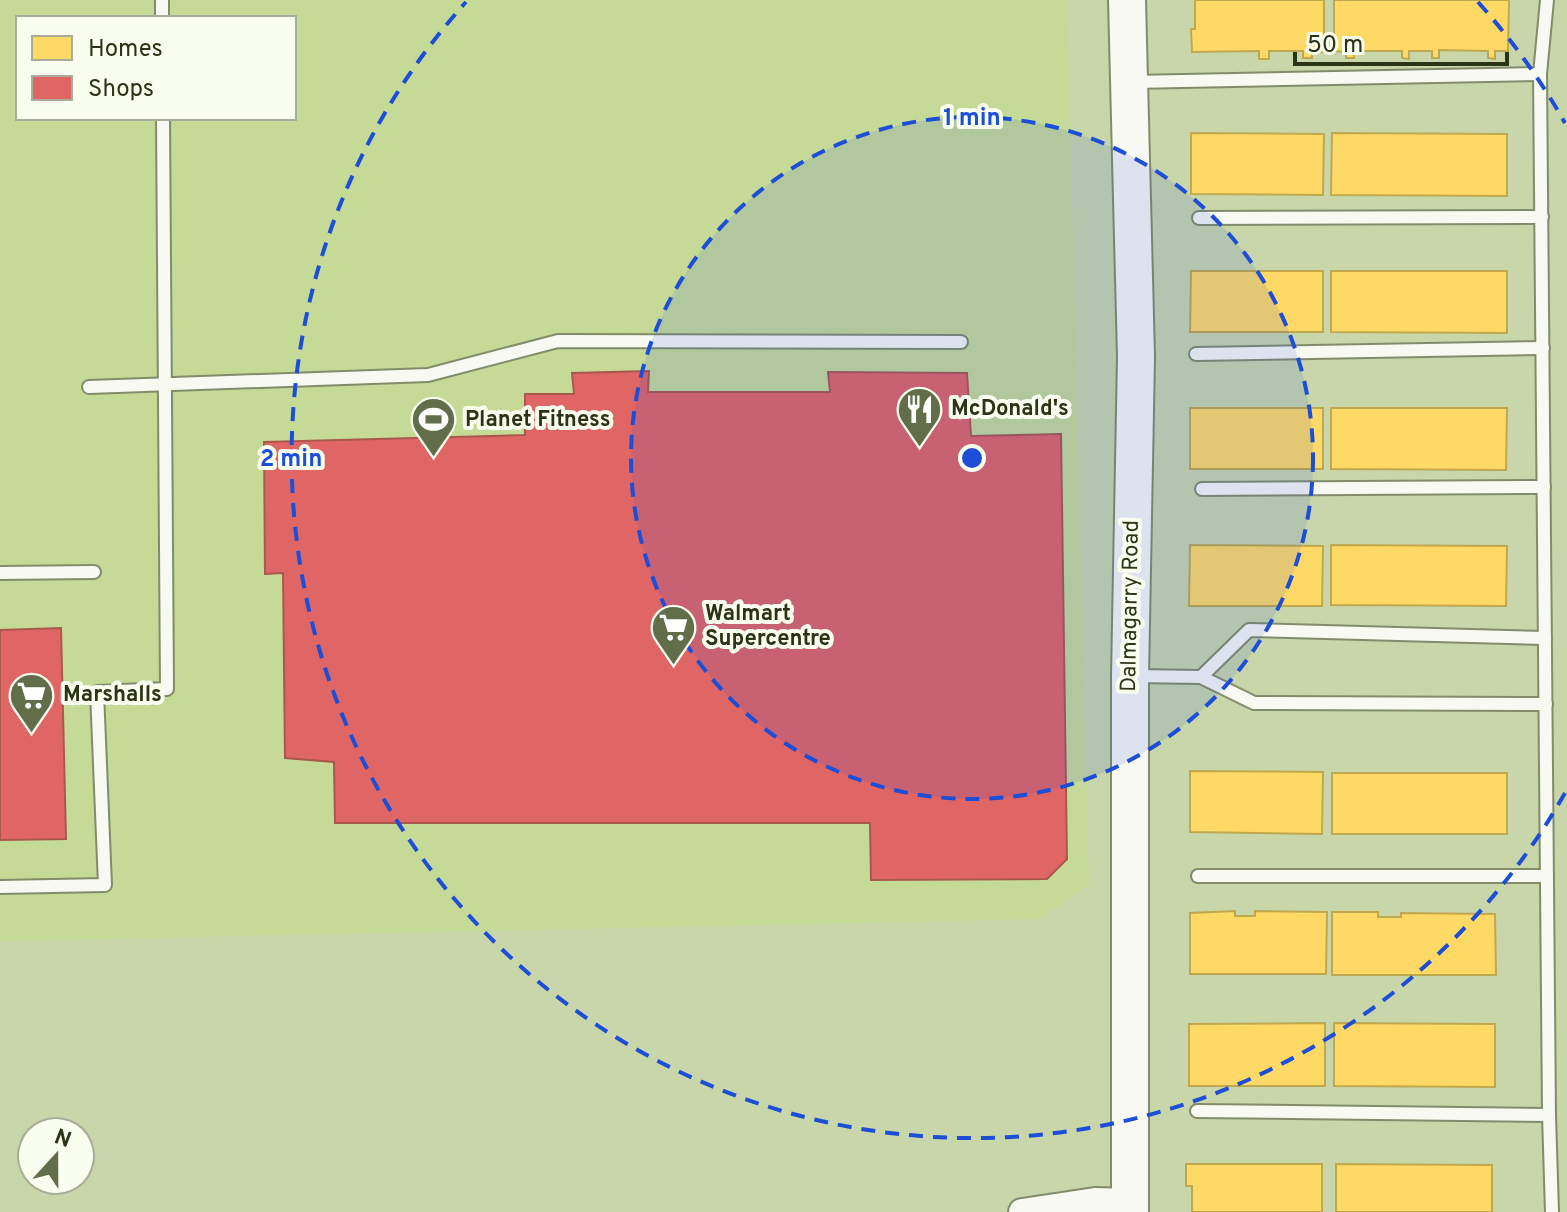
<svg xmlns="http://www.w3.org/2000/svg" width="1567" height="1212" viewBox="0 0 1567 1212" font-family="Overpass,sans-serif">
<rect width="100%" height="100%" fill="#c8d6aa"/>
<path fill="#c5da97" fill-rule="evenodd" d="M 0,0 L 1067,0 L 1089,884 L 1039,919 L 0,941 ZM 18,18 L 294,18 L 294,118 L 18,118 Z"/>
<g fill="#ffd966" stroke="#bfa84e" stroke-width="2">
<path d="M 1195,0 L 1324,0 L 1324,52 L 1312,52 L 1312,58 L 1303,58 L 1303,51 L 1269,51 L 1269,59 L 1259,59 L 1259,51 L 1192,52 L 1191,29 L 1195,29 Z"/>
<path d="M 1334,0 L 1509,0 L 1508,51 L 1495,51 L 1495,59 L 1488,58 L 1488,51 L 1439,50 L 1439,58 L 1432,58 L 1432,51 L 1409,51 L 1409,59 L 1402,58 L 1402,51 L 1354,51 L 1354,58 L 1346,58 L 1346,52 L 1334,51 Z"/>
<path d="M 1191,133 L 1324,134 L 1323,195 L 1191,194 Z"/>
<path d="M 1332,133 L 1507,134 L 1507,196 L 1331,195 Z"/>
<path d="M 1191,271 L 1323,271 L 1323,332 L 1190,332 Z"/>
<path d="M 1331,271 L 1507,271 L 1507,333 L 1331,332 Z"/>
<rect x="1190" y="408" width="133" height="61"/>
<path d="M 1331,408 L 1507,408 L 1506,470 L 1331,469 Z"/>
<path d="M 1190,545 L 1323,546 L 1322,606 L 1189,606 Z"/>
<path d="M 1331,545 L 1507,546 L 1506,606 L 1331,605 Z"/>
<path d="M 1190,771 L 1323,772 L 1322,834 L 1190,832 Z"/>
<rect x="1332" y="773" width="175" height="61"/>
<path d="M 1235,911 L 1235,916 L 1255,916 L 1255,911 L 1327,912 L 1326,974 L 1190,974 L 1190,913 Z"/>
<path d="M 1332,912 L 1378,912 L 1378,917 L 1401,917 L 1401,913 L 1495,914 L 1496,975 L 1332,975 Z"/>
<path d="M 1325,1023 L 1325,1086 L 1189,1086 L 1189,1024 Z"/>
<path d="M 1334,1023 L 1495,1024 L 1495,1087 L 1334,1086 Z"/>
<path d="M 1186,1164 L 1322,1164 L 1322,1212 L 1192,1212 L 1192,1186 L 1186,1186 Z"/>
<path d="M 1336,1164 L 1492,1165 L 1492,1212 L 1336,1212 Z"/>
</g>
<g fill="#e06666" stroke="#aa574e" stroke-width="2">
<path d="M 649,371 L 648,392 L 830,392 L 828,372 L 967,373 L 971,436 L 1061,434 L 1067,859 L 1047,879 L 871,880 L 870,823 L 335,823 L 334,762 L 285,758 L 283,573 L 265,574 L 264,442 L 525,435 L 525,394 L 574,394 L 572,373 Z"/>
<path d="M 61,628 L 66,839 L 0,840 L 0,630 Z"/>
</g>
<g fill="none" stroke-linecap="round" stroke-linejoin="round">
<defs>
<g id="lane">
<path d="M 162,0 L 162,18"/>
<path d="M 1547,0 L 1540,74 L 1549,1115 L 1552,1212"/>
<path d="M 1132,82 L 1540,74"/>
<path d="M 1199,218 L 1542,217"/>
<path d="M 1196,354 L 1543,348"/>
<path d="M 89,387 L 428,375 L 558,341 L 961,342"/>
<path d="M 1202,489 L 1544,487"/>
<path d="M 0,573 L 94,572"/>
<path d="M 1133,676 L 1201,677 L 1254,703 L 1546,704"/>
<path d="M 1201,677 L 1249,630 L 1545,638"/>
<path d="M 1198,876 L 1547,876"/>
<path d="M 0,887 L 105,885 L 97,692 L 167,689 L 163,118"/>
<path d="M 1197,1111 L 1549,1115"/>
</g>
<path id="street" d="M 1022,1212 L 1095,1201 L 1130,1202"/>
<path id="secondary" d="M 1127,0 L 1136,357 L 1130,676 L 1130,1212"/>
</defs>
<use href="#lane" stroke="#828c6a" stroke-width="16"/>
<use href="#street" stroke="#828c6a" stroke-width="30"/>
<use href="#secondary" stroke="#828c6a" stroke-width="40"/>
<use href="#lane" stroke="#f7f9f2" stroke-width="12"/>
<use href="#street" stroke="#f7f9f2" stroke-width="26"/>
<use href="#secondary" stroke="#f7f9f2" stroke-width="36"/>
</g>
<circle cx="972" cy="458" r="341" fill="#1d4ed8" fill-opacity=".12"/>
<g fill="none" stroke="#1d4ed8" stroke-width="4" stroke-dasharray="14 10">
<circle cx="972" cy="458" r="341"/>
<path d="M1565 793A681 681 0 1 1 466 2M1478 2A681 681 0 0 1 1565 123"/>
</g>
<defs>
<symbol id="restaurant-pin" viewBox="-11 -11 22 30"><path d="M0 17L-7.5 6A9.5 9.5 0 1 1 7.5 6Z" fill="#626d49" stroke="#f9feef"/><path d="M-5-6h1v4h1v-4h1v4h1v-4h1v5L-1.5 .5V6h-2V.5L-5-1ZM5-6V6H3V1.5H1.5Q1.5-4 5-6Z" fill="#fff"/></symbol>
<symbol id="stadium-pin" viewBox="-11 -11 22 30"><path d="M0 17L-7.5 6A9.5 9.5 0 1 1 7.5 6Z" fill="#626d49" stroke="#f9feef"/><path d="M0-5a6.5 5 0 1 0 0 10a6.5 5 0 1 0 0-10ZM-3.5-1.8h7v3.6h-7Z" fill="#fff"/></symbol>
<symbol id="supermarket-pin" viewBox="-11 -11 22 30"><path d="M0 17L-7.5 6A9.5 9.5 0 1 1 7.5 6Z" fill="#626d49" stroke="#f9feef"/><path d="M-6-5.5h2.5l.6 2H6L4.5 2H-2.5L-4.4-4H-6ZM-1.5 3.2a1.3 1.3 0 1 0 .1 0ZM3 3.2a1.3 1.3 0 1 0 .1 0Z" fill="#fff"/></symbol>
</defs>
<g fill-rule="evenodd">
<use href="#restaurant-pin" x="894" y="384" width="51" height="69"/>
<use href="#stadium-pin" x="408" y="394" width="51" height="69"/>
<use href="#supermarket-pin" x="648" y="602" width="51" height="69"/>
<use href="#supermarket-pin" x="6" y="670" width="51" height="69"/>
</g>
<g text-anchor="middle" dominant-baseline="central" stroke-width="8" stroke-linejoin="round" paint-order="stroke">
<g font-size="22" font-weight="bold" fill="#2b3415" stroke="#f9feef" text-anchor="start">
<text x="951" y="409">McDonald's</text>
<text x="465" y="420">Planet Fitness</text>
<text x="705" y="614">Walmart<tspan x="705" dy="25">Supercentre</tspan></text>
<text x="63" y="695">Marshalls</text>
</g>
<g font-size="22" fill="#2b3415" stroke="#f9feef">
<text transform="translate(1131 606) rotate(-89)">Dalmagarry Road</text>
</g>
</g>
<circle cx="972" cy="458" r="12" fill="#1d4ed8" stroke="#f9feef" stroke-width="4"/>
<g font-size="24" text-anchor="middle" font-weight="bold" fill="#1d4ed8" stroke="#f9feef" stroke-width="8" stroke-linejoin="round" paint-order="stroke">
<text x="972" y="125">1 min</text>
<text x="291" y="466">2 min</text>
</g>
<rect x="16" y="16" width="280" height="104" fill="#f9feef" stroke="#a7ad98" stroke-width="2"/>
<rect x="32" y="36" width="40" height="24" fill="#ffd966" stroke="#a7ad98" stroke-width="2"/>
<text x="88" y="56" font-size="24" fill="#2b3415">Homes</text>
<rect x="32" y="76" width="40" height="24" fill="#e06666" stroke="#a7ad98" stroke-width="2"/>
<text x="88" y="96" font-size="24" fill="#2b3415">Shops</text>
<g transform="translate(56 1156) rotate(21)"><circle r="38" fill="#f9feef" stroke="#a7ad98" stroke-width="2"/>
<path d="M0-6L14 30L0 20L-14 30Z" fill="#626d49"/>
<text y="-12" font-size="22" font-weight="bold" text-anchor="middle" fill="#2b3415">N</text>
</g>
<path d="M1295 52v12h212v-12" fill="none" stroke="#2b3415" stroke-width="4"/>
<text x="1307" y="52" font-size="24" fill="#2b3415" stroke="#f9feef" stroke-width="6" paint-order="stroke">50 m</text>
</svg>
